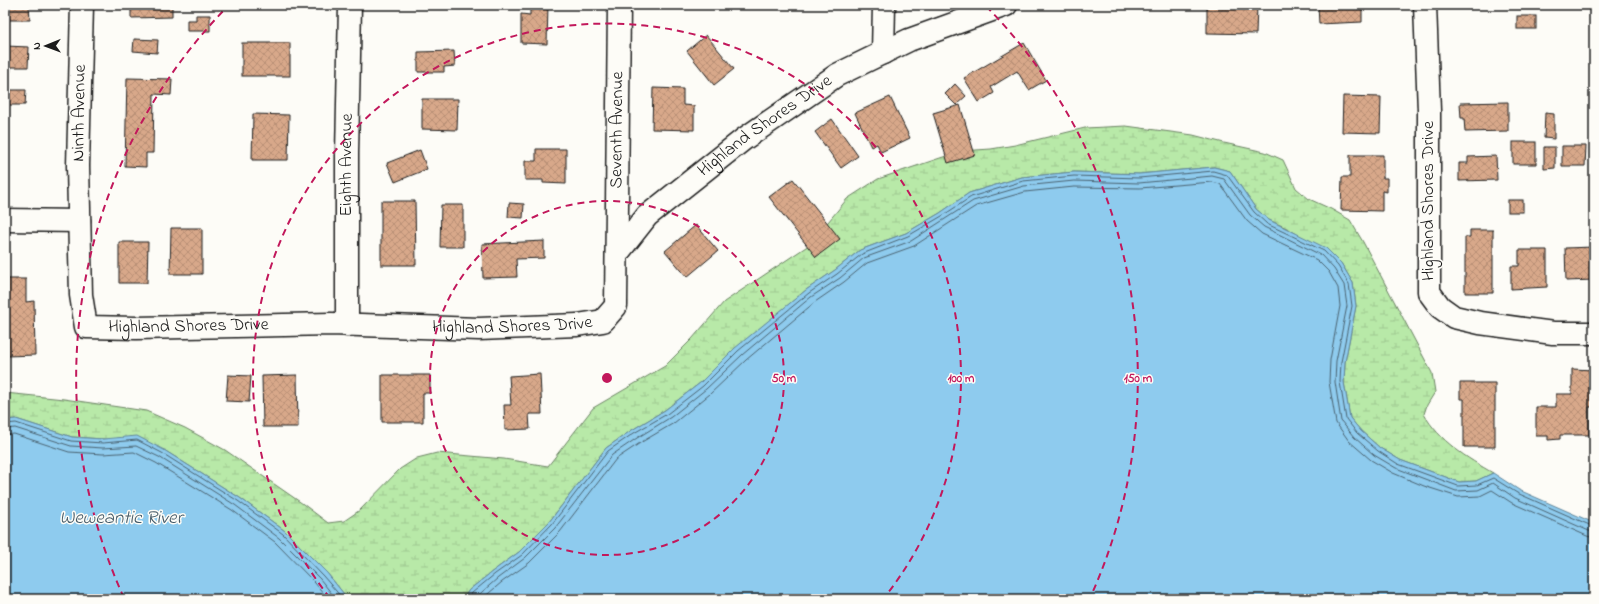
<svg xmlns="http://www.w3.org/2000/svg" width="1599" height="604" viewBox="0 0 1599 604" font-family="'Indie Flower',sans-serif">
<defs>
<pattern id="wetland-marsh" width="20" height="14" patternUnits="userSpaceOnUse"><rect width="20" height="14" fill="#b8e9a8"/><path d="M1 5h8M5 5V1M11 12h8M15 12V8" fill="none" stroke="#9ec790"/></pattern>
<pattern id="building-cross-hatch" width="8" height="8" patternUnits="userSpaceOnUse"><rect width="8" height="8" fill="#d8a88a"/><path d="M0 0l8 8M0 8l8-8" fill="none" stroke="#b99076"/></pattern>
</defs>
<rect width="100%" height="100%" fill="#fdfcf7"/>
<filter id="ink" filterUnits="userSpaceOnUse"><feTurbulence type="fractalNoise" baseFrequency=".025" numOctaves="2"/><feDisplacementMap in="SourceGraphic" scale="8" xChannelSelector="R" yChannelSelector="G"/><feConvolveMatrix kernelMatrix="1 2 1 2 8 2 1 2 1" color-interpolation-filters="sRGB"/></filter>
<g filter="url(#ink)">
<path fill="url(#wetland-marsh)" stroke="#6a8262" d="M 1126,126 L 1193,135 L 1224,143 L 1265,152 L 1283,160 L 1296,188 L 1309,199 L 1331,209 L 1350,220 L 1363,242 L 1432,373 L 1435,392 L 1427,405 L 1424,414 C 1439,441 1467,458 1493,473 L 1476,481 L 1459,482 L 1400,460 L 1380,448 L 1361,431 L 1350,418 L 1344,382 L 1345,362 L 1356,306 L 1353,283 L 1341,263 L 1289,229 L 1269,220 L 1256,209 L 1230,171 L 1214,167 L 1139,174 L 1074,172 L 1022,177 L 969,193 L 940,213 L 906,233 L 860,250 L 835,270 L 806,290 L 736,348 L 700,383 L 665,410 L 632,430 L 606,448 L 549,522 L 519,552 L 493,571 L 469,590 L 463,599 L 348,599 L 327,573 L 285,531 L 240,498 L 164,450 L 103,439 L 72,437 L 16,419 L 5,420 L 5,393 L 64,399 L 146,411 L 185,428 L 225,450 L 303,504 L 328,523 L 344,521 L 360,510 L 400,469 L 417,458 L 437,453 L 504,459 L 548,466 L 593,408 L 665,366 L 692,339 L 724,302 L 809,245 L 847,199 L 878,179 L 961,151 L 991,149 L 1015,145 L 1085,128 Z"/>
<g fill="#8ecbee" stroke="#60859a">
<path d="M 1214,167 L 1230,171 L 1256,209 L 1269,220 L 1326,248 L 1341,263 L 1353,283 L 1356,306 L 1345,362 L 1344,382 L 1350,418 L 1361,431 L 1380,448 L 1400,460 L 1459,482 L 1476,481 L 1493,473 L 1519,490 L 1594,523 L 1594,599 L 463,599 L 469,590 L 493,571 L 519,552 L 549,522 L 606,448 L 632,430 L 665,410 L 700,383 L 735,348 L 806,290 L 835,270 L 860,250 L 906,233 L 940,213 L 969,193 L 1022,177 L 1074,172 L 1139,174 Z"/>
<path d="M 16,419 L 72,437 L 103,439 L 137,436 L 164,450 L 240,498 L 285,531 L 327,573 L 348,599 L 5,599 L 5,420 Z"/>
</g>
<g fill="none" stroke-linecap="round" stroke-linejoin="round">
<g stroke="#4a6270" stroke-width="1">
<path d="M 5,424 L 16,423 L 71,441 L 103,443 L 137,440 L 162,453 L 238,501 L 283,534 L 323,576 L 343,599"/>
<path d="M 5,429 L 15,428 L 71,446 L 103,448 L 136,446 L 159,457 L 235,505 L 279,538 L 320,579 L 336,599"/>
<path d="M 5,435 L 14,434 L 69,452 L 103,454 L 134,452 L 156,463 L 232,510 L 275,542 L 315,583 L 328,599"/>
<path d="M 468,599 L 472,593 L 495,574 L 522,555 L 552,524 L 608,451 L 634,433 L 667,414 L 703,386 L 738,351 L 809,293 L 837,274 L 862,254 L 908,236 L 942,216 L 971,197 L 1023,181 L 1074,176 L 1139,178 L 1213,171 L 1227,175 L 1254,212 L 1267,224 L 1324,251 L 1338,266 L 1349,284 L 1352,306 L 1341,362 L 1340,382 L 1346,419 L 1357,433 L 1378,451 L 1398,464 L 1458,486 L 1477,485 L 1493,478 L 1517,493 L 1594,527"/>
<path d="M 474,599 L 498,578 L 525,558 L 555,528 L 612,455 L 637,438 L 671,417 L 706,389 L 742,355 L 811,297 L 840,278 L 864,258 L 911,241 L 973,201 L 1024,186 L 1074,181 L 1139,183 L 1212,176 L 1224,179 L 1250,215 L 1264,227 L 1321,255 L 1334,269 L 1344,285 L 1347,306 L 1336,361 L 1335,382 L 1341,421 L 1354,437 L 1374,455 L 1396,468 L 1456,491 L 1478,490 L 1493,483 L 1515,498 L 1589,531 L 1594,532"/>
<path d="M 482,599 L 502,582 L 529,563 L 560,532 L 616,459 L 640,443 L 674,423 L 710,394 L 746,360 L 815,302 L 844,282 L 867,263 L 914,246 L 976,206 L 1025,192 L 1074,187 L 1140,188 L 1212,182 L 1220,184 L 1247,221 L 1262,234 L 1317,260 L 1329,272 L 1338,288 L 1340,306 L 1330,360 L 1329,382 L 1336,423 L 1349,441 L 1371,460 L 1393,473 L 1424,486 L 1458,497 L 1480,496 L 1492,490 L 1512,503 L 1587,536 L 1594,538"/>
</g>
</g>
<g fill="url(#building-cross-hatch)" stroke="#1c1c1c">
<path d="M 5,5 L 29,5 L 30,20 L 5,20 Z"/>
<path d="M 131,5 L 172,5 L 172,17 L 131,18 Z"/>
<path d="M 530,5 L 548,5 L 547,44 L 521,43 L 521,14 L 530,15 Z"/>
<path d="M 1207,5 L 1257,5 L 1256,34 L 1207,33 Z"/>
<path d="M 1318,5 L 1362,5 L 1362,22 L 1319,24 Z"/>
<path d="M 196,15 L 210,15 L 210,31 L 187,31 L 187,20 L 196,20 Z"/>
<rect x="1517" y="16" width="19" height="13"/>
<path d="M 706,35 L 734,69 L 714,85 L 687,51 Z"/>
<path d="M 134,39 L 158,40 L 157,53 L 133,51 Z"/>
<rect x="242" y="43" width="48" height="33"/>
<path d="M 1024,43 L 1046,80 L 1029,90 L 1017,71 L 991,87 L 994,93 L 979,102 L 964,78 Z"/>
<path d="M 5,46 L 29,47 L 28,67 L 11,67 L 10,79 L 5,79 Z"/>
<path d="M 454,51 L 455,66 L 444,67 L 444,72 L 418,72 L 418,52 Z"/>
<path d="M 127,78 L 172,79 L 171,95 L 154,94 L 153,153 L 146,153 L 146,167 L 125,166 Z"/>
<path d="M 955,84 L 966,96 L 956,105 L 945,94 Z"/>
<path d="M 653,88 L 683,89 L 683,105 L 694,106 L 694,130 L 652,129 Z"/>
<path d="M 5,90 L 26,90 L 25,105 L 5,105 Z"/>
<path d="M 1343,96 L 1381,97 L 1380,133 L 1342,132 Z"/>
<path d="M 890,97 L 910,138 L 881,152 L 877,144 L 871,147 L 855,113 Z"/>
<path d="M 422,99 L 458,99 L 457,130 L 422,129 Z"/>
<path d="M 1508,102 L 1508,131 L 1465,132 L 1464,118 L 1461,118 L 1460,103 Z"/>
<path d="M 960,105 L 975,155 L 948,163 L 933,113 Z"/>
<path d="M 1545,113 L 1554,114 L 1554,139 L 1544,138 Z"/>
<path d="M 253,114 L 289,115 L 288,160 L 252,160 Z"/>
<path d="M 832,119 L 858,156 L 841,168 L 815,132 Z"/>
<rect x="1513" y="142" width="23" height="22"/>
<path d="M 1562,146 L 1586,146 L 1585,166 L 1562,166 Z"/>
<path d="M 1544,147 L 1555,147 L 1555,168 L 1544,169 Z"/>
<path d="M 536,149 L 566,149 L 566,184 L 543,183 L 543,180 L 525,180 L 525,161 L 536,161 Z"/>
<path d="M 420,150 L 427,169 L 395,182 L 387,163 Z"/>
<path d="M 1350,155 L 1383,155 L 1383,178 L 1387,178 L 1387,192 L 1382,191 L 1382,211 L 1341,210 L 1342,177 L 1350,177 Z"/>
<path d="M 1496,156 L 1497,180 L 1459,181 L 1459,163 L 1468,163 L 1468,157 Z"/>
<path d="M 793,179 L 840,239 L 816,257 L 769,197 Z"/>
<rect x="1508" y="200" width="15" height="12"/>
<path d="M 381,201 L 415,201 L 416,265 L 381,265 Z"/>
<path d="M 509,203 L 524,204 L 523,218 L 508,217 Z"/>
<path d="M 441,205 L 463,205 L 463,247 L 440,247 Z"/>
<path d="M 696,225 L 718,251 L 687,277 L 665,251 Z"/>
<path d="M 171,228 L 202,228 L 202,274 L 170,274 Z"/>
<path d="M 1470,230 L 1493,230 L 1493,293 L 1465,293 L 1465,237 L 1470,237 Z"/>
<path d="M 544,241 L 544,258 L 516,259 L 517,277 L 483,278 L 482,244 Z"/>
<path d="M 119,242 L 148,242 L 147,283 L 119,283 Z"/>
<path d="M 1594,247 L 1594,280 L 1566,281 L 1565,248 Z"/>
<path d="M 1519,250 L 1547,250 L 1547,287 L 1511,289 L 1511,266 L 1519,266 Z"/>
<path d="M 5,279 L 26,279 L 26,302 L 34,301 L 35,355 L 7,356 Z"/>
<path d="M 1572,369 L 1594,370 L 1594,407 L 1589,407 L 1589,435 L 1560,435 L 1560,439 L 1548,440 L 1548,436 L 1536,436 L 1536,407 L 1556,407 L 1556,394 L 1572,394 Z"/>
<path d="M 540,374 L 542,414 L 529,414 L 530,429 L 505,430 L 504,405 L 511,405 L 509,376 Z"/>
<path d="M 228,375 L 251,376 L 249,402 L 226,401 Z"/>
<path d="M 297,375 L 298,427 L 263,427 L 262,376 Z"/>
<path d="M 382,375 L 430,375 L 430,393 L 423,393 L 423,422 L 382,422 Z"/>
<path d="M 1460,383 L 1495,383 L 1495,447 L 1464,447 L 1464,399 L 1460,399 Z"/>
</g>
<g fill="none" stroke-linecap="round" stroke-linejoin="round">
<defs>
<g id="minor">
<path id="s1" d="M 82,5 L 78,166 L 81,295 L 86,327 L 136,328 L 331,324 L 479,329 L 577,325 L 603,321 L 616,306 L 619,5"/>
<path d="M 1425,5 L 1429,111 L 1429,292 L 1440,307 L 1454,317 L 1480,323 L 1553,333 L 1594,333"/>
<path d="M 883,53 L 884,5"/>
<path d="M 5,220 L 79,221"/>
<path id="s2" d="M 617,254 L 647,216 L 744,139 L 837,75 L 909,40 L 1006,5"/>
<path id="s3" d="M 347,325 L 347,154 L 350,5"/>
</g>
</defs>
<use href="#minor" stroke="#1c1c1c" stroke-width="25"/>
<use href="#minor" stroke="#fdfcf7" stroke-width="22"/>
</g>
</g>
<g fill="none" stroke="#c2185b" stroke-width="2" stroke-dasharray="7 5">
<circle cx="607" cy="378" r="177"/>
<path d="M330 598A354 354 0 1 1 884 598"/>
<path d="M124 598A531 531 0 0 1 228 6M986 6A531 531 0 0 1 1090 598"/>
</g>
<g text-anchor="middle" dominant-baseline="central" stroke-width="3" stroke-linejoin="round" paint-order="stroke">
<g font-size="18" fill="#1c1c1c" stroke="#fdfcf7">
<text transform="translate(80 113) rotate(-89)">Ninth Avenue</text>
<text stroke="none"><textPath href="#s2" startOffset="197">Highland Shores Drive</textPath></text>
<text stroke="none"><textPath href="#s1" startOffset="1036">Seventh Avenue</textPath></text>
<text stroke="none"><textPath href="#s3" startOffset="160">Eighth Avenue</textPath></text>
<text transform="translate(1429 201) rotate(-90)">Highland Shores Drive</text>
<text stroke="none"><textPath href="#s1" startOffset="749">Highland Shores Drive</textPath></text>
<text stroke="none"><textPath href="#s1" startOffset="425">Highland Shores Drive</textPath></text>
</g>
<g font-size="19" font-style="italic" fill="#445966" stroke="#fdfcf7">
<text x="121" y="518">Weweantic River</text>
</g>
</g>
<circle cx="607" cy="378" r="6" fill="#c2185b" stroke="#fdfcf7" stroke-width="2"/>
<g font-size="12" text-anchor="middle" font-weight="bold" fill="#c2185b" stroke="#fdfcf7" stroke-width="3" stroke-linejoin="round" paint-order="stroke">
<text x="784" y="382">50 m</text>
<text x="961" y="382">100 m</text>
<text x="1138" y="382">150 m</text>
</g>
<rect width="1599" height="604" fill="none" stroke="#fdfcf7" stroke-width="20"/>
<rect x="10" y="10" width="1579" height="584" fill="none" stroke="#1c1c1c" stroke-width="1.5" filter="url(#ink)"/>
<g transform="translate(46 46) rotate(269)" stroke="#fdfcf7" stroke-width="3" paint-order="stroke">
<path d="M0-3L7 15L0 10L-7 15Z" fill="#1c1c1c"/>
<text y="-6" font-size="11" font-weight="bold" text-anchor="middle" fill="#1c1c1c">N</text>
</g>
</svg>
